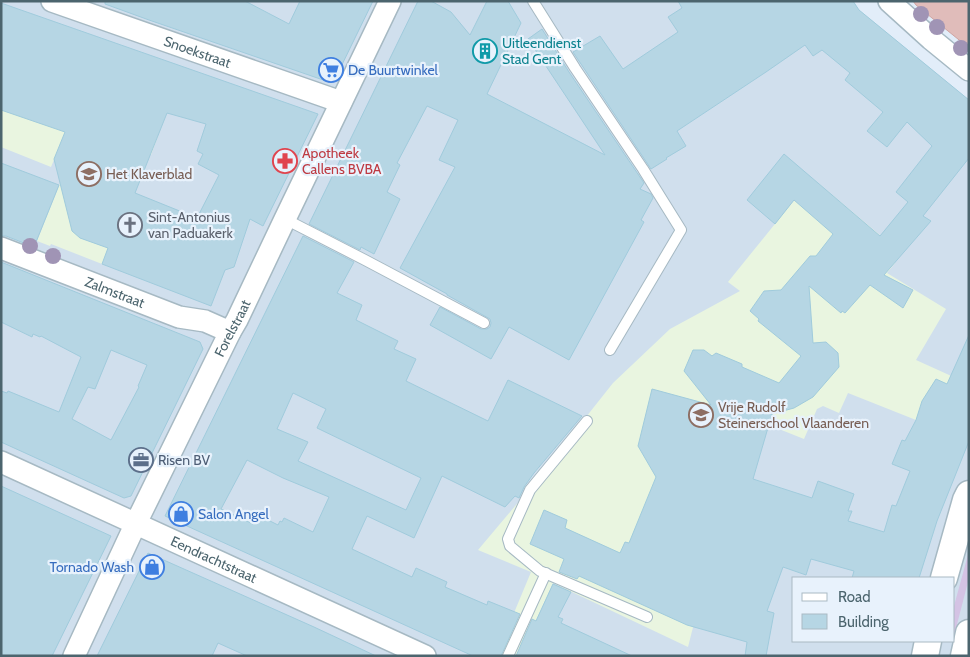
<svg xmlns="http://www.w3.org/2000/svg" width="970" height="657" viewBox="0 0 970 657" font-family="Cabin,sans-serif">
<rect width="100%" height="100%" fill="#e2edf9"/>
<path fill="#d0dfed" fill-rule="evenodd" d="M 1,1 L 853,1 L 859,10 L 969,100 L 969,656 L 1,656 ZM 794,578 L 954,578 L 954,641 L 794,641 Z"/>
<g fill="#e9f5e0">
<path d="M 1,82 L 158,136 L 151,155 L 127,145 L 80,238 L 108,248 L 102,264 L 51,244 L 50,246 L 37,241 L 69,161 L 56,155 L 51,167 L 1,147 Z"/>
<path d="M 812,178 L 881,236 L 874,244 L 895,263 L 887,273 L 946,309 L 916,360 L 969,384 L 916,420 L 848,393 L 839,413 L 823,406 L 817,409 L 804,439 L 751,418 L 726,497 L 688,647 L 553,583 L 520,656 L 496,656 L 531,572 L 478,550 L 521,499 L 613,383 L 670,329 L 740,291 L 728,282 Z"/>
</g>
<path fill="#d4c3e4" d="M 969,551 L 969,578 L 954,636 L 954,606 Z"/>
<path fill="#e0bcba" stroke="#d0a4a1" d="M 913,1 L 969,1 L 969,48 L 916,5 Z"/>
<g fill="#b6d6e4" stroke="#a0cbdc" fill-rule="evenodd">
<path d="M 105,1 L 245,1 L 289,24 L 300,1 L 373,1 L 335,79 L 329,82 L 149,20 L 105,4 Z"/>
<path d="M 418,1 L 431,1 L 451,12 L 470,35 L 487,1 L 508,1 L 521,23 L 487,94 L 605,155 L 528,39 L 542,29 L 569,72 L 644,183 L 640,189 L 651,194 L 653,198 L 641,220 L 644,222 L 569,360 L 509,327 L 491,359 L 430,325 L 440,307 L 481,329 L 487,329 L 490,327 L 491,323 L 490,319 L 447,295 L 447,294 L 400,268 L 455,167 L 439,160 L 458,120 L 427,106 L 397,163 L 400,165 L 387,192 L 400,199 L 374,254 L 361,247 L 360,250 L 309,224 Z"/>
<path d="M 678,1 L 853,1 L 859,10 L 969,100 L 969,158 L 923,216 L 931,221 L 884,275 L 913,290 L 903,308 L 870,285 L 845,313 L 842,311 L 841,313 L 809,286 L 813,343 L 826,342 L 838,353 L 839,367 L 813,397 L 794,408 L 772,414 L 753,479 L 812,498 L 818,481 L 854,494 L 848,511 L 852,511 L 848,521 L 884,532 L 892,505 L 896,506 L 910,471 L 892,464 L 902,440 L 905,441 L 916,420 L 922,401 L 936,379 L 947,384 L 969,335 L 969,441 L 937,521 L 919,578 L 852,578 L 854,571 L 811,559 L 806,575 L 783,567 L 767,611 L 774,613 L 766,656 L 745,656 L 747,642 L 687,625 L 579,576 L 577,579 L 559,572 L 564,559 L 530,544 L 544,510 L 567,520 L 565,528 L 620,553 L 625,542 L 629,543 L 656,477 L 638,446 L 652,389 L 711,405 L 684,371 L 693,350 L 704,350 L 712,356 L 716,353 L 742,364 L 742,367 L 779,383 L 801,356 L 758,321 L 759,319 L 750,311 L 764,291 L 781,290 L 810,256 L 816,256 L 833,234 L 794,200 L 775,224 L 747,200 L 784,154 L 880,236 L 908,202 L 896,192 L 932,146 L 907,122 L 887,147 L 867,131 L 883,112 L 845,80 L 850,73 L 822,50 L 813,56 L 805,45 L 766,72 L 677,131 L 686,146 L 666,158 L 667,159 L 651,169 L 573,52 L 600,36 L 623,69 L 678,32 L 668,17 L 682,8 Z"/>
<path d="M 1,3 L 318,114 L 263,226 L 250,219 L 234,267 L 225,270 L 211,306 L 102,264 L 108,248 L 80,238 L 72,231 L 54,159 L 65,132 L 1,110 ZM 167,113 L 206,124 L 197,151 L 203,154 L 198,164 L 219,175 L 197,218 L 135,193 Z"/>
<path d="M 1,163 L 59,185 L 34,247 L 6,236 L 1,236 Z"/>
<path d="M 303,236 L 354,262 L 337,293 L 362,305 L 356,320 L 398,341 L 394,349 L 416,359 L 406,381 L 488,421 L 508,380 L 582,416 L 534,473 L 524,487 L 519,498 L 515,496 L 505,507 L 442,476 L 414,538 L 367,516 L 352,549 L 412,577 L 416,568 L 447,582 L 445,587 L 487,605 L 488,601 L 520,614 L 501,656 L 473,656 L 165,516 ZM 293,393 L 326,409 L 317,428 L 421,478 L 406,510 L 298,461 L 308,442 L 277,429 ZM 247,460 L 283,478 L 329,497 L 313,532 L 284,518 L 282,522 L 280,521 L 278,525 L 260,516 L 257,522 L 254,521 L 253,524 L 221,509 Z"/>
<path d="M 1,262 L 200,342 L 203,349 L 131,496 L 124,498 L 1,442 L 1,391 L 7,393 L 8,391 L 59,412 L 81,357 L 41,336 L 40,337 L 33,334 L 32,337 L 1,322 ZM 111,350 L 147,365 L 138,386 L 139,387 L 111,440 L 72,419 L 88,387 L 95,389 Z"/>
<path d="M 1,486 L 111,536 L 52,656 L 1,656 Z"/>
<path d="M 148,553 L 314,627 L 376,656 L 247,656 L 218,643 L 212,656 L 97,656 Z"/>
<path d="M 553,584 L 571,592 L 558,617 L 563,619 L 561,623 L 632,656 L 516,656 L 532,619 L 536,621 Z"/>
</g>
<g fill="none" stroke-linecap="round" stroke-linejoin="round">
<defs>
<g id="service">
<path d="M 533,1 L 575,68 L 643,169 L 681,230 L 610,350"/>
<path d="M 285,219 L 365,260 L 484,323"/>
<path d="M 587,421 L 530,490 L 508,539 L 510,546 L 540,571 L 647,617"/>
<path d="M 508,656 L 546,573"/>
</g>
<g id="minor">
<path id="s1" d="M 52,1 L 341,102"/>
<path d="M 889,1 L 931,39 L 969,70"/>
<path id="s2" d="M 1,248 L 179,317 L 205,321 L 230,332"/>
<path id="s3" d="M 1,462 L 425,656"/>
<path id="s4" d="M 74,656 L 136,523 L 230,332 L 237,320 L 285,219 L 390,1"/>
</g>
<g id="tertiary">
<path d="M 944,578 L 966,500 L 969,494"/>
<path d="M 925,656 L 928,641"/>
<path d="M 964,656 L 969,633"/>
</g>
</defs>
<use href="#service" stroke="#a6b9c3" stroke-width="12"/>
<use href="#minor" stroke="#a6b9c3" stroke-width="24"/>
<use href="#tertiary" stroke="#a6b9c3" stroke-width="29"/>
<use href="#service" stroke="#fff" stroke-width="10"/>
<use href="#minor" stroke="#fff" stroke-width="21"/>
<use href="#tertiary" stroke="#fff" stroke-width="26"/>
</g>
<g fill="#a094b5">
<circle cx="921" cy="14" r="8"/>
<circle cx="937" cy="27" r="8"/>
<circle cx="961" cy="48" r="8"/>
<circle cx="30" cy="246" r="8"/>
<circle cx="53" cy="256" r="8"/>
</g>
<defs>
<symbol id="building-ring" viewBox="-11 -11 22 22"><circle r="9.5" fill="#e8f2fc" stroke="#0f9aa8" stroke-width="1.5"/><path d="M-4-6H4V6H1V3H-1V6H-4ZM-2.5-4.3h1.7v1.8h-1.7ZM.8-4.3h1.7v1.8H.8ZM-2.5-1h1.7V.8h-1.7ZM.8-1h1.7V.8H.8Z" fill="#0f9aa8"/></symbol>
<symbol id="supermarket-ring" viewBox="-11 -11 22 22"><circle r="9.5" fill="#e8f2fc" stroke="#3f7fe0" stroke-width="1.5"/><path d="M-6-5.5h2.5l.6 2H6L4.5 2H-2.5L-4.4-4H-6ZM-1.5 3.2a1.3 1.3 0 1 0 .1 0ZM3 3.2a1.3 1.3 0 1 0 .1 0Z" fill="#3f7fe0"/></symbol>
<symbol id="pharmacy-ring" viewBox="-11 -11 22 22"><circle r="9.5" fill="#e8f2fc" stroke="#e0444e" stroke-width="1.5"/><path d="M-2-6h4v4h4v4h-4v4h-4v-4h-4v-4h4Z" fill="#e0444e"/></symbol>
<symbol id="school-ring" viewBox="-11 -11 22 22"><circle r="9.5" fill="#e8f2fc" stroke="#8d6e63" stroke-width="1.5"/><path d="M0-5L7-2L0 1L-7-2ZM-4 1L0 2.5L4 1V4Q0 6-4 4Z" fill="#8d6e63"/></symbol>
<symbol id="church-ring" viewBox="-11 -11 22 22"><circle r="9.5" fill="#e8f2fc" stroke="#6b7280" stroke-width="1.5"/><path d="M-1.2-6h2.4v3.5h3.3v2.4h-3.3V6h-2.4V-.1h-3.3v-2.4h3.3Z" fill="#6b7280"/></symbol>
<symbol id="office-ring" viewBox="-11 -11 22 22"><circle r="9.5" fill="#e8f2fc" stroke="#5c6f8a" stroke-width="1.5"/><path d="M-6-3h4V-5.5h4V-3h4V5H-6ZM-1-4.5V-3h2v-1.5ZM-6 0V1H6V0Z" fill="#5c6f8a"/></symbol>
<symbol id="shop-ring" viewBox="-11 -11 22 22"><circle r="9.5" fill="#e8f2fc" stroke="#3f7fe0" stroke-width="1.5"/><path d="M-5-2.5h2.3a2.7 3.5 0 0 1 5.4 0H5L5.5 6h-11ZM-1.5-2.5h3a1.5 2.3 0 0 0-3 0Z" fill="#3f7fe0"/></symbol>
</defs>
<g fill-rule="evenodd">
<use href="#building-ring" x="471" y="37" width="28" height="28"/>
<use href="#supermarket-ring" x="317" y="56" width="28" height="28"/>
<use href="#pharmacy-ring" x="271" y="147" width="28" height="28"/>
<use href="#school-ring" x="75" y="160" width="28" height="28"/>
<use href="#church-ring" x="116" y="211" width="28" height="28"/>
<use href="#school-ring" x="687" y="401" width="28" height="28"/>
<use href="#office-ring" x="127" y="446" width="28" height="28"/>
<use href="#shop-ring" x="167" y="500" width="28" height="28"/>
<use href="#shop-ring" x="138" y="553" width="28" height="28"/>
</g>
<g text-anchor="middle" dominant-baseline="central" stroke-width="4.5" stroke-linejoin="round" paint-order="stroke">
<g font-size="14" fill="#0d838f" stroke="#e8f2fc" text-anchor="start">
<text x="502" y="43">Uitleendienst<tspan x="502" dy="16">Stad Gent</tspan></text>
</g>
<g font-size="14" fill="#4c656e" stroke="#e8f2fc">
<text stroke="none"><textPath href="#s1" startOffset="154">Snoekstraat</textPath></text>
<text stroke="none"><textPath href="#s2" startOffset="122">Zalmstraat</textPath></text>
<text stroke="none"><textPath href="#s4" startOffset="364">Forelstraat</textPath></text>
<text stroke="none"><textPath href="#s3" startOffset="234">Eendrachtstraat</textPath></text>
</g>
<g font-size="14" fill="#366cbe" stroke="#e8f2fc" text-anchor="start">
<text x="348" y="70">De Buurtwinkel</text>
<text x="198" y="514">Salon Angel</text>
<text x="134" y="567" text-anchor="end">Tornado Wash</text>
</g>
<g font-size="14" fill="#be3a42" stroke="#e8f2fc" text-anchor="start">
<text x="302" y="153">Apotheek<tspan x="302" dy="16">Callens BVBA</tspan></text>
</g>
<g font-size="14" fill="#785e54" stroke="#e8f2fc" text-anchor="start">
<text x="106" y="174">Het Klaverblad</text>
<text x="718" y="407">Vrije Rudolf<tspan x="718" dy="16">Steinerschool Vlaanderen</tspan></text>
</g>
<g font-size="14" fill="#5b616d" stroke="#e8f2fc" text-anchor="start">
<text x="148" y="217">Sint-Antonius<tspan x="148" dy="16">van Paduakerk</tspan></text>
</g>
<g font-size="14" fill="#4e5e75" stroke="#e8f2fc" text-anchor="start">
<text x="158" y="460">Risen BV</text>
</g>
</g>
<rect width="970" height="657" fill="none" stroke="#4c656e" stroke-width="5"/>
<rect x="792" y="577" width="162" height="65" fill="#e8f2fc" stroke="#aabac3"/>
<rect x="802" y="593" width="25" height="8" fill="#ffffff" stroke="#aabac3"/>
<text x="838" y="602" font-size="15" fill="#4c656e">Road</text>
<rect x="802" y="614" width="25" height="15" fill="#b6d6e4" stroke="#aabac3"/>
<text x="838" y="627" font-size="15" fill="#4c656e">Building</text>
</svg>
